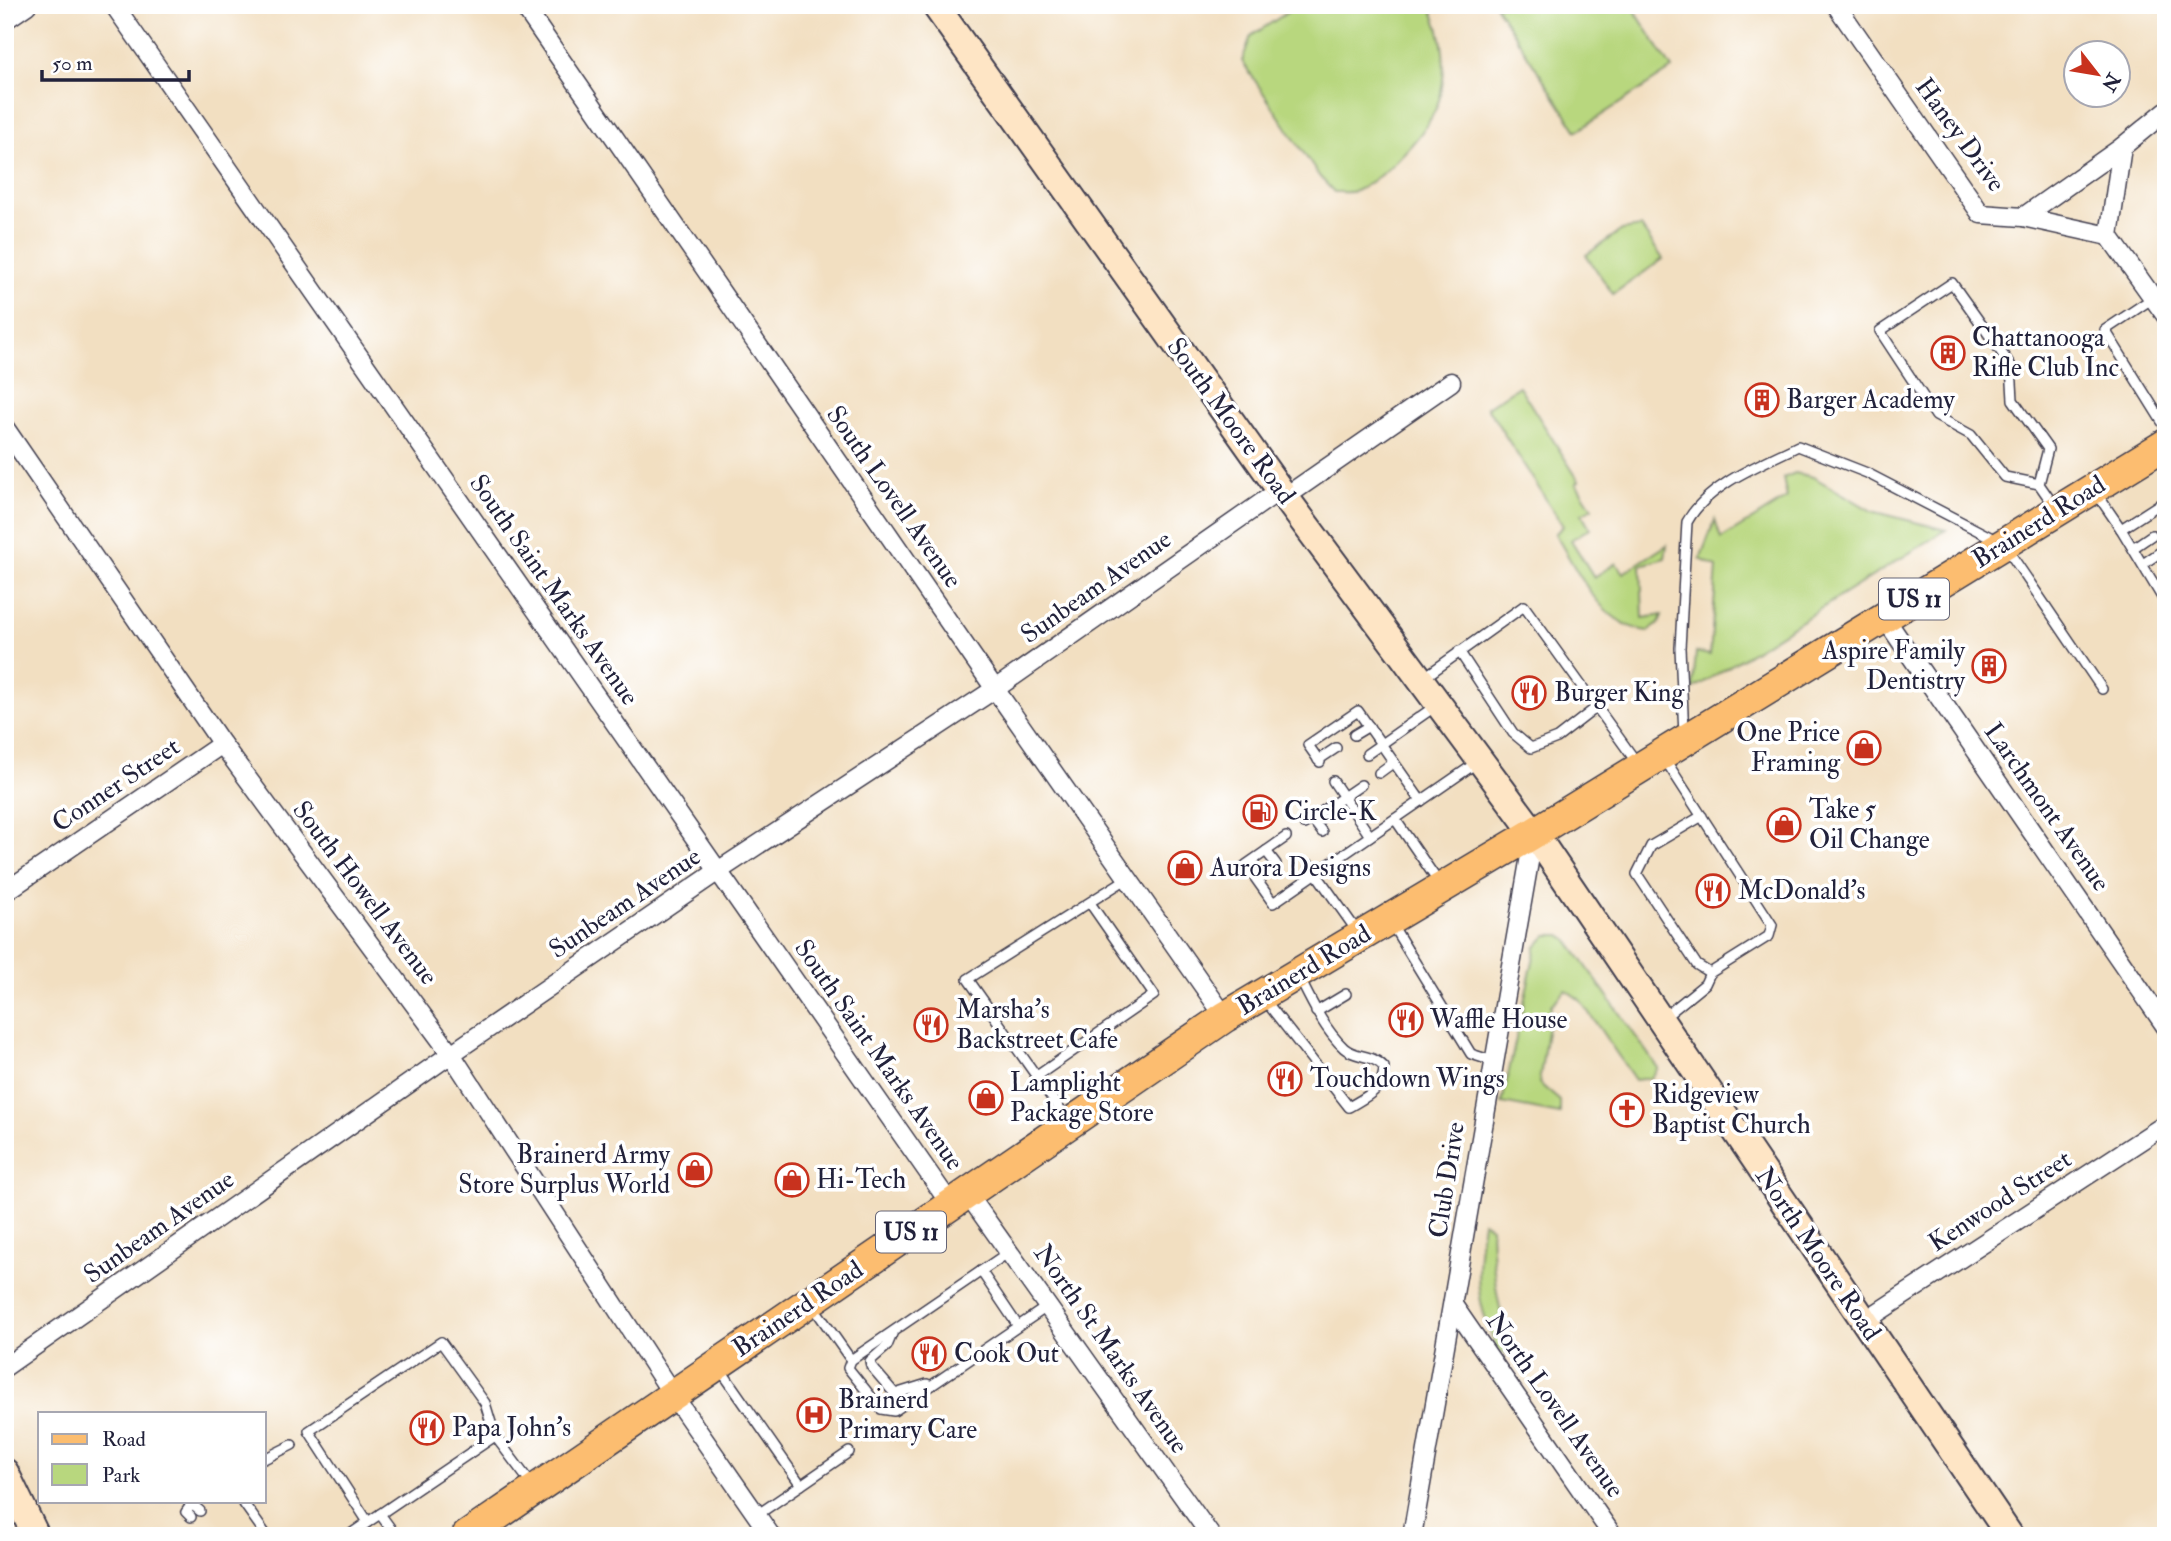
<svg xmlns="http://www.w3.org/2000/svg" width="2171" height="1541" viewBox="0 0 2171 1541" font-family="'IM FELL Double Pica',serif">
<rect width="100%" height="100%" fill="#fff"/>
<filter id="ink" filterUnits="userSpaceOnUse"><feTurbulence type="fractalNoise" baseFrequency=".0143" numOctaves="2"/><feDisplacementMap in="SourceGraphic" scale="14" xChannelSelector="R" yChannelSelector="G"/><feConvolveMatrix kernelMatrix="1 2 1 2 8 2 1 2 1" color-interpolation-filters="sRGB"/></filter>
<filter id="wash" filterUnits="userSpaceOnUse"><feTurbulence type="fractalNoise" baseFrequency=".00686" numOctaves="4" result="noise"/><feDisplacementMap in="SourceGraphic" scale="28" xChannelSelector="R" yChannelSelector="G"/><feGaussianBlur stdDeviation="1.57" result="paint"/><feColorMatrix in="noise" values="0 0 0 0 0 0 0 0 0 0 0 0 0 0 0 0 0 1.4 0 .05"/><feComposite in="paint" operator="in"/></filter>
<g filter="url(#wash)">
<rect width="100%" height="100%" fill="#f2dfc1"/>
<g fill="#b8d77e" stroke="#6d7c5c" stroke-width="2">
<path d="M 1299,5 L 1429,5 C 1444,33 1448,69 1439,100 C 1430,131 1385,177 1356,191 C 1350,193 1341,192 1334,192 L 1319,176 L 1242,61 L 1251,36 Z"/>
<path d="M 1495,5 L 1631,5 L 1672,69 L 1577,131 Z"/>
<path d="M 1641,227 L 1663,259 L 1613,294 L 1586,255 L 1622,230 Z"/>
<path d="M 1519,386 L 1579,481 L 1576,483 L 1592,508 L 1582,514 L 1590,528 L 1571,540 L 1594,577 L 1616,563 L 1623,573 L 1667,545 L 1665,558 L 1641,565 L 1643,618 L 1662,615 L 1659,624 L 1648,631 C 1600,626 1578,571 1555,534 L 1563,526 L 1487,407 Z"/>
<path d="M 1795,473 L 1813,477 L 1872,511 L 1946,530 L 1693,689 L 1696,652 L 1710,655 L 1717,567 L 1700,559 L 1715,520 L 1721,539 L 1787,498 L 1783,478 Z"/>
<path d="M 1547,935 L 1561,935 L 1567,939 L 1658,1068 L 1651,1078 L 1635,1080 L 1580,1000 L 1566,990 L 1551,1005 L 1539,1083 L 1560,1101 L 1560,1114 L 1502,1103 L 1536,947 Z"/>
<path d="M 1483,1222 L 1491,1227 C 1492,1271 1498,1314 1514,1356 L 1498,1352 C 1476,1303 1474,1275 1483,1222 Z"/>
</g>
</g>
<g filter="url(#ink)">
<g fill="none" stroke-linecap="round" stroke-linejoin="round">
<defs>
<g id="lane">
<path d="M 2153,298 L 2105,330 L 2166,428"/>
<path d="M 2039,484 L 2005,477 L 1971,435 L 1936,416 L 1880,331 L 1952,283 L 2011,366 L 2013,400 L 2048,449 L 2039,484 L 2055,507"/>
<path d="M 2095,491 L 2121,529 L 2166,500"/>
<path d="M 2121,529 L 2166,604"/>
<path d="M 2133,548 L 2152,535"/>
<path d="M 2007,549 L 2102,689"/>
<path d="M 2143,564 L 2162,551"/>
<path d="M 1459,651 L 1513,733 L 1531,748 L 1557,738 L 1597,707"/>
<path d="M 1422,679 L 1524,606 L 1637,763"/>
<path d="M 1354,735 L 1369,726"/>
<path d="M 1684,735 L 1680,648 L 1687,522 C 1708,484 1760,465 1798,446 L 1867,473 L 1996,540"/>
<path d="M 1367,754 L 1437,705"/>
<path d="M 1664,758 L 1772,925 L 1769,936 L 1710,973 L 1697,965 L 1637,874 L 1651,846 L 1702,816"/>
<path d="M 1318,760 L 1336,748"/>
<path d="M 1320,762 L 1308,745 L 1358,711 L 1421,801"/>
<path d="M 1379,773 L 1394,762"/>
<path d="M 1333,781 L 1370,836"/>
<path d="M 1312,819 L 1322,832"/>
<path d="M 1395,819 L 1439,883"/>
<path d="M 1304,824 L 1361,785"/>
<path d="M 1286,837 L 1246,865 L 1273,903 L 1479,761"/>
<path d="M 1266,851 L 1276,864"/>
<path d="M 1310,865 L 1359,934"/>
<path d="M 1391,923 L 1471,1054 L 1493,1061"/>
<path d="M 1264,999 L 1349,1107 C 1367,1096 1384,1090 1384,1067 C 1373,1054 1355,1058 1344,1048 C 1324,1029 1311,1001 1299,977"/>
<path d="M 1316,1012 L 1346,994"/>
<path d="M 1662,1019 L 1705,984 L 1710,973"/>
<path d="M 1037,1076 L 1154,995 L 1090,903"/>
<path d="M 1068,1121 L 968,979 L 1128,878"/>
<path d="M 1009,1252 L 851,1360 L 848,1368 L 881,1409 L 894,1411 L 1048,1306"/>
<path d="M 981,1271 L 1018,1326"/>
<path d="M 813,1306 L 851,1360"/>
<path d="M 892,1334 L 887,1346 L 870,1361 L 871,1366 L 895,1394 L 927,1384"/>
<path d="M 720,1369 L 801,1485 L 757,1515"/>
<path d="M 264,1459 L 292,1445"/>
<path d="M 801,1485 L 849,1452"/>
<path d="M 188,1501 L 200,1511"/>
<path d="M 242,1501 L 267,1536"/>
<path d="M 380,1514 L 368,1522 L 309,1431 L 441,1342 L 485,1403 L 495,1436"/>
<path d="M 191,1517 L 186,1512 L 191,1505"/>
<path d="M 348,1536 L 368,1522"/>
<path d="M 396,1536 L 380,1514 L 495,1436 L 532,1485"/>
</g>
<g id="street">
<path d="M 114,5 L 951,1205"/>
<path d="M 523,5 L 995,689 L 1225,1017"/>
<path d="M 1836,5 L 1981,214 L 2023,217 L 2109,236 L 2166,316"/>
<path d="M 5,20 L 27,5"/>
<path d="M 2023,217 L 2122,147"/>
<path d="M 2109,236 L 2122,147 L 2166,111"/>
<path d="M 5,428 L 222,744 L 451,1054 L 673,1395 L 771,1536"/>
<path d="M 1285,497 L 1451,382"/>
<path d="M 1884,617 L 2166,1027"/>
<path d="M 5,892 L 222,744"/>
<path d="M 967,1193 L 1211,1536"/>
<path d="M 1453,1305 L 1613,1536"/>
<path d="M 1863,1322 L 2166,1124"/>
<path d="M 5,1367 L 451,1054 L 718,871 L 995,689 L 1280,490"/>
<path d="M 1412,1536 L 1534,833"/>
</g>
<g id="secondary">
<path d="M 935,5 L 1280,490 L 1534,833 L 2010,1536"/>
<path d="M 5,1472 L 36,1536"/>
</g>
<path id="primary" d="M 467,1536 L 1225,1017 L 1534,833 L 2166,444"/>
</defs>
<use href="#lane" stroke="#413e4f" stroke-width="12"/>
<use href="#street" stroke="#413e4f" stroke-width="21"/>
<use href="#secondary" stroke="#413e4f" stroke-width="30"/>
<use href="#primary" stroke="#413e4f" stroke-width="33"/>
<use href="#lane" stroke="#fff" stroke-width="9"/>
<use href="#street" stroke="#fff" stroke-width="18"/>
<use href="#secondary" stroke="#fee5c5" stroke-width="26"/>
<use href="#primary" stroke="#fcbd6f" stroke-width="30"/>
</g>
</g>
<defs>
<symbol id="building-ring" viewBox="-11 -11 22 22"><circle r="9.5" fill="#fff" stroke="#c8321e" stroke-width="1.5"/><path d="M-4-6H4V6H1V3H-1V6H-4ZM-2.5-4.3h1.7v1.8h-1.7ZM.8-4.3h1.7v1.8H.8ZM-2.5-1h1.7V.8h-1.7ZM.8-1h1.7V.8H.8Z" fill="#c8321e"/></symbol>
<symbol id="restaurant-ring" viewBox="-11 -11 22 22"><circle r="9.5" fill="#fff" stroke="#c8321e" stroke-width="1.5"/><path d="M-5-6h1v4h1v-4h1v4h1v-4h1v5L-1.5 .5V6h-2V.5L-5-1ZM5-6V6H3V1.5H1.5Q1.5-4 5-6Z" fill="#c8321e"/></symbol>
<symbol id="shop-ring" viewBox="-11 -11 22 22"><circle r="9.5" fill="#fff" stroke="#c8321e" stroke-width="1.5"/><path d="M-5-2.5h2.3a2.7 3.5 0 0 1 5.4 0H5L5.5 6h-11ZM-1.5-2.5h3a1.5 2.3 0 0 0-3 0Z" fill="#c8321e"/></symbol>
<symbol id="fuel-ring" viewBox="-11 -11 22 22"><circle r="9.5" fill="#fff" stroke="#c8321e" stroke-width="1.5"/><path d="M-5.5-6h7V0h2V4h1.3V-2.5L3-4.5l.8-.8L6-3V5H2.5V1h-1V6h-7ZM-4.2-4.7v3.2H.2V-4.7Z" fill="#c8321e"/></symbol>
<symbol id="church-ring" viewBox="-11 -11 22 22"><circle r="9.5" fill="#fff" stroke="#c8321e" stroke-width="1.5"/><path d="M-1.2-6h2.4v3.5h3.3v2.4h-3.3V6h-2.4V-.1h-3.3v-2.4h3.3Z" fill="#c8321e"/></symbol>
<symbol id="hospital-ring" viewBox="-11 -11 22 22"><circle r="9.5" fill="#fff" stroke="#c8321e" stroke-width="1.5"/><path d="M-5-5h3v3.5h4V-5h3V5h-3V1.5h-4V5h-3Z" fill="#c8321e"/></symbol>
</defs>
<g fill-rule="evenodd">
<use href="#building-ring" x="1929" y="334" width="38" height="38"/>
<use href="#building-ring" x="1743" y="381" width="38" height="38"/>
<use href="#building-ring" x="1970" y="647" width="38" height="38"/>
<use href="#restaurant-ring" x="1510" y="674" width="38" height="38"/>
<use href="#shop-ring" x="1845" y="729" width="38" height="38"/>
<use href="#fuel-ring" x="1241" y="793" width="38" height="38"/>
<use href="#shop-ring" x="1765" y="806" width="38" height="38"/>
<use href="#shop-ring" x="1166" y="849" width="38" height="38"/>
<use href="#restaurant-ring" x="1694" y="872" width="38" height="38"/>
<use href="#restaurant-ring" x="1387" y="1001" width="38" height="38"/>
<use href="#restaurant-ring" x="912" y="1006" width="38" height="38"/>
<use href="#restaurant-ring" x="1266" y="1060" width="38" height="38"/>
<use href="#shop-ring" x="967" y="1079" width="38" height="38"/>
<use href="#church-ring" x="1608" y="1091" width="38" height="38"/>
<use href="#shop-ring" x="676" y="1151" width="38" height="38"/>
<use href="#shop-ring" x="773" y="1161" width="38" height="38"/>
<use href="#restaurant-ring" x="910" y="1335" width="38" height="38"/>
<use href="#hospital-ring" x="795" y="1396" width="38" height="38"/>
<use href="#restaurant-ring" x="408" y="1409" width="38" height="38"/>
</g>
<g text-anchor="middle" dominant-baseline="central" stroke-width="7" stroke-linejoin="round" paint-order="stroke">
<g fill="#fff" stroke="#646476" stroke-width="2">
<rect x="1879" y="578.5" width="70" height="41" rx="5"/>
<rect x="876" y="1211.5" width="70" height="41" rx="5"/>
</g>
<g font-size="24" font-weight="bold" fill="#22223b">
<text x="1914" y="599">US 11</text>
<text x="911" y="1232">US 11</text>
</g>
<g font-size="26" fill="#22223b" stroke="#fff">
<text transform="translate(1960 135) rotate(54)">Haney Drive</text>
<text transform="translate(1231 421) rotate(54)">South Moore Road</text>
<text transform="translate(894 497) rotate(55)">South Lovell Avenue</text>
<text transform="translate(2039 522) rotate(-32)">Brainerd Road</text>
<text transform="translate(1096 587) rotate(-35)">Sunbeam Avenue</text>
<text transform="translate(554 590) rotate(55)">South Saint Marks Avenue</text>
<text transform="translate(116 785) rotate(-34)">Conner Street</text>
<text transform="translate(2047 807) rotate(55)">Larchmont Avenue</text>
<text transform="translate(365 893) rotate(53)">South Howell Avenue</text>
<text transform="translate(625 903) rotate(-34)">Sunbeam Avenue</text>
<text transform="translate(1304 970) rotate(-31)">Brainerd Road</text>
<text transform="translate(879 1055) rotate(55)">South Saint Marks Avenue</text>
<text transform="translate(1447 1180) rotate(-81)">Club Drive</text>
<text transform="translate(2000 1201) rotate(-33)">Kenwood Street</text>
<text transform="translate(159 1227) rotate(-35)">Sunbeam Avenue</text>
<text transform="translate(1818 1254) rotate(56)">North Moore Road</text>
<text transform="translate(798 1309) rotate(-34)">Brainerd Road</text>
<text transform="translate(1111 1349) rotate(55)">North St Marks Avenue</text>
<text transform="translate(1555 1405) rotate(55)">North Lovell Avenue</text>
</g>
<g font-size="26" fill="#22223b" stroke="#fff" text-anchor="start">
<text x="1972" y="338">Chattanooga<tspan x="1972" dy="30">Rifle Club Inc</tspan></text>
<text x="1786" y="400">Barger Academy</text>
<text x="1965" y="651" text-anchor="end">Aspire Family<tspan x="1965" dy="30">Dentistry</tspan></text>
<text x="1554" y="693">Burger King</text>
<text x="1840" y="733" text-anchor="end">One Price<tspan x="1840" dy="30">Framing</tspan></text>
<text x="1809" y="810">Take 5<tspan x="1809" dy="30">Oil Change</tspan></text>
<text x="1284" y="812">Circle-K</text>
<text x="1210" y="868">Aurora Designs</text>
<text x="1738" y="891">McDonald's</text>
<text x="956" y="1010">Marsha's<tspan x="956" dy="30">Backstreet Cafe</tspan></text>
<text x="1430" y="1020">Waffle House</text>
<text x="1310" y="1079">Touchdown Wings</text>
<text x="1010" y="1083">Lamplight<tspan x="1010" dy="30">Package Store</tspan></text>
<text x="1652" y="1095">Ridgeview<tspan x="1652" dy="30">Baptist Church</tspan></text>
<text x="670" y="1155" text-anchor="end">Brainerd Army<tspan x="670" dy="30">Store Surplus World</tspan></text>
<text x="816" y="1180">Hi-Tech</text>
<text x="954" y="1354">Cook Out</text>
<text x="838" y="1400">Brainerd<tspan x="838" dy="30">Primary Care</tspan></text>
<text x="452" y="1428">Papa John's</text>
</g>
</g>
<rect width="2171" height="1541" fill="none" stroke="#fff" stroke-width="28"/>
<rect x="38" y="1412" width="228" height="91" fill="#ffffff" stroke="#a7a7b1" stroke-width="2"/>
<rect x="52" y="1434" width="35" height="10" fill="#fcbd6f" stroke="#a7a7b1" stroke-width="2"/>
<text x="102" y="1446" font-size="21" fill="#22223b">Road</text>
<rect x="52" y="1464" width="35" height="21" fill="#b8d77e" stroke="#a7a7b1" stroke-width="2"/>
<text x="102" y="1482" font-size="21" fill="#22223b">Park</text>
<g transform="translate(2097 74) rotate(121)"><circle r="33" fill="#ffffff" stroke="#a7a7b1" stroke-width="2"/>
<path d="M0-5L12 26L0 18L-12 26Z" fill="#c8321e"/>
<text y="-10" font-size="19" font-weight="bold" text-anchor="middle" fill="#22223b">N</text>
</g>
<path d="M42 70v10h147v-10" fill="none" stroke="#22223b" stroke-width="3.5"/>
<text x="52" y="70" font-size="21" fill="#22223b" stroke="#ffffff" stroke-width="5" paint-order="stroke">50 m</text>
</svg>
